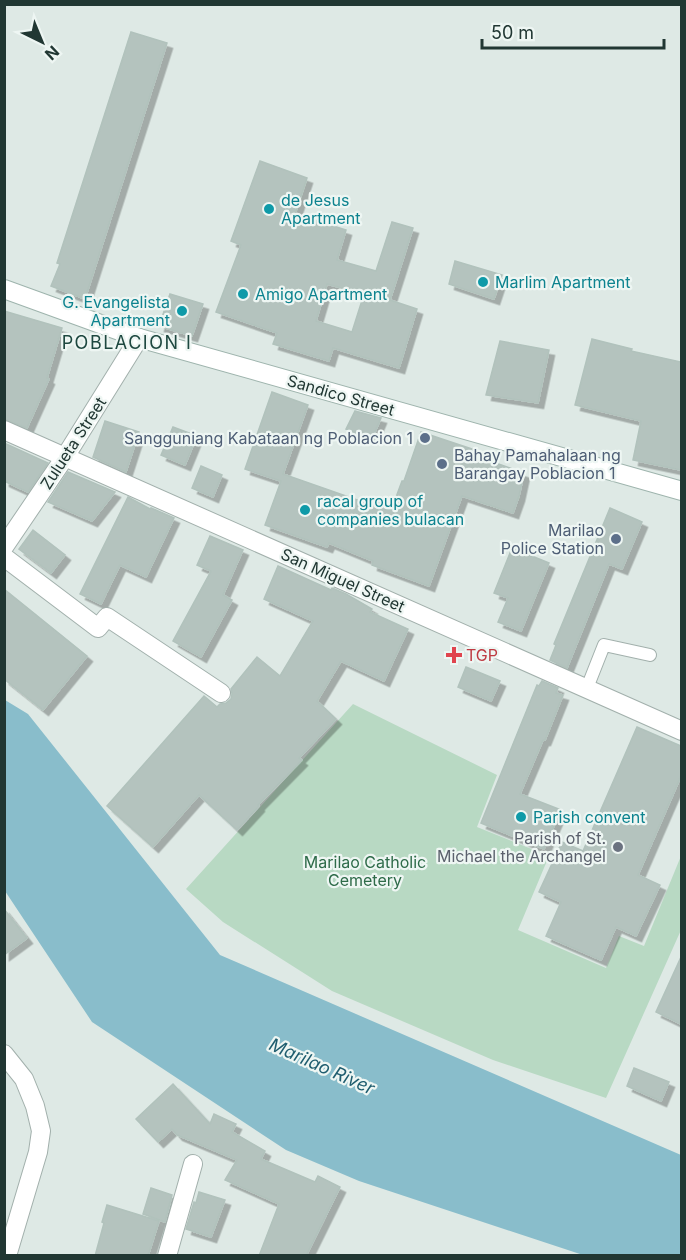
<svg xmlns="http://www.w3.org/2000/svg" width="686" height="1260" viewBox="0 0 686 1260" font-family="Inter,sans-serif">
<defs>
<filter id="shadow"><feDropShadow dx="5.5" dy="5.5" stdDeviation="0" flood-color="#0004"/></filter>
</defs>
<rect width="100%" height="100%" fill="#dee9e5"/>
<path fill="#b8d9c3" d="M 353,704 L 497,775 L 477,827 L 549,856 L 518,930 L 606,968 L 619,936 L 644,946 L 681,856 L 681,930 L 606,1098 L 493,1060 L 332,991 L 223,922 L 186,889 Z"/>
<path fill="#89bdcb" d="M 5,700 L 28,714 L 220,955 L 681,1155 L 681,1255 L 583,1255 L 359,1181 L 286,1150 L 92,1022 L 5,891 Z"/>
<g fill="#b4c3be" stroke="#b1c2bc" stroke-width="1.5" fill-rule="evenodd" filter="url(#shadow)">
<path d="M 131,32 L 167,43 L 85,299 L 51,286 L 60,264 L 57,263 Z"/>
<path d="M 260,161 L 307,178 L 295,214 L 346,230 L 337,260 L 376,271 L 392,222 L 413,228 L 390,300 L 417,309 L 399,368 L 333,348 L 329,361 L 273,344 L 277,333 L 216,312 L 241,245 L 231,241 ZM 327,284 L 364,294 L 352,332 L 316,321 Z"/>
<path d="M 455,261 L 502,275 L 494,299 L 449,284 Z"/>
<path d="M 170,294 L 203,304 L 192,336 L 159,326 Z"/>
<path d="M 4,311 L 62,328 L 47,378 L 49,379 L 27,428 L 4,419 Z"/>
<path d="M 592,339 L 632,349 L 631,351 L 681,362 L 681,470 L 633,460 L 641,421 L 575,405 Z"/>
<path d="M 500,341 L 549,350 L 538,403 L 486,395 Z"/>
<path d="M 272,392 L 308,405 L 283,474 L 363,502 L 365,497 L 392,508 L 402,481 L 404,481 L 421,432 L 478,451 L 476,456 L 524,473 L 519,496 L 513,513 L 462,496 L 429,586 L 372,565 L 373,561 L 329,543 L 327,547 L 265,525 L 281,481 L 245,469 Z"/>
<path d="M 355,411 L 381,418 L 372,439 L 346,429 Z"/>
<path d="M 105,421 L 139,432 L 126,472 L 93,457 Z"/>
<path d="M 173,427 L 197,436 L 185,465 L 161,455 Z"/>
<path d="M 4,443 L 48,463 L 28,492 L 4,481 Z"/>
<path d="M 201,466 L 222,475 L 213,497 L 192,488 Z"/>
<path d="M 68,472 L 115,492 L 92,521 L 48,502 Z"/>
<path d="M 128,497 L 150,509 L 151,508 L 174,518 L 146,577 L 120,565 L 101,604 L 80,594 Z"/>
<path d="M 610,508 L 642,522 L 622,569 L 609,564 L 567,668 L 550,660 L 556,645 L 554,644 Z"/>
<path d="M 33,530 L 65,555 L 51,573 L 19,549 Z"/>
<path d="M 210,536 L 243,550 L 223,595 L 232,600 L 201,657 L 173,641 L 211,571 L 197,565 Z"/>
<path d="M 512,548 L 549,563 L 521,631 L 498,622 L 508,598 L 494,593 Z"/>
<path d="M 278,566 L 331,590 L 332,588 L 346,594 L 372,609 L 370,612 L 408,629 L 384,681 L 341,661 L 317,701 L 336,719 L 299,758 L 302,760 L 258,805 L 259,806 L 237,830 L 199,795 L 153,847 L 107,806 L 204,696 L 217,707 L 220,704 L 226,703 L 231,699 L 232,694 L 231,689 L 257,657 L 280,676 L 313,621 L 264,599 Z"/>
<path d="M 4,589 L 87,656 L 43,710 L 4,679 Z"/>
<path d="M 466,667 L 500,681 L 491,701 L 458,687 Z"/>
<path d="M 542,681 L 558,688 L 556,693 L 563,695 L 545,740 L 543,740 L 520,794 L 561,810 L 544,849 L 481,823 L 537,685 L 539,686 Z"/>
<path d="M 637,727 L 681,746 L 681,776 L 638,875 L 660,885 L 636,936 L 616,927 L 601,960 L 546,936 L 561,902 L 539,892 L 562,842 L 583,851 Z"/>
<path d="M 4,909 L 27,938 L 4,955 Z"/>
<path d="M 681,957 L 681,1024 L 656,1012 Z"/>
<path d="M 634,1068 L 669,1082 L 661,1101 L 627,1086 Z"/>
<path d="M 173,1084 L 210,1124 L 214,1114 L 236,1124 L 232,1132 L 265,1151 L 261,1159 L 315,1182 L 318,1176 L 340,1187 L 306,1256 L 259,1256 L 279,1204 L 225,1180 L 237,1160 L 177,1135 L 172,1129 L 158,1142 L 136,1119 Z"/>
<path d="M 151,1188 L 172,1195 L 165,1222 L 143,1214 Z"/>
<path d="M 199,1192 L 225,1200 L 211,1237 L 186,1229 L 194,1202 L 196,1203 Z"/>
<path d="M 107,1205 L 159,1221 L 148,1256 L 95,1256 L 104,1223 L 102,1222 Z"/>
</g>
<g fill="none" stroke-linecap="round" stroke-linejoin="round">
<defs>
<path id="service" d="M 587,688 L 604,645 L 650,655"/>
<g id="minor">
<path d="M 4,430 L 682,731"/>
<path d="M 4,547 L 65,457 L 139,338"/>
<path d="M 4,557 L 98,628 L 107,617 L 221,693"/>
<path d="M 4,1054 L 24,1079 L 35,1106 L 41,1131 L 38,1152 L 7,1256"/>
<path d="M 167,1256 L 193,1164"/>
</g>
<path id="secondary" d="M 4,289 L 139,338 L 682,491"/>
</defs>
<use href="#service" stroke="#a2b0ac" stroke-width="14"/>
<use href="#minor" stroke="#a2b0ac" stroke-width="20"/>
<use href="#secondary" stroke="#9eb4ad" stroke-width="20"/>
<use href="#service" stroke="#fff" stroke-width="12"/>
<use href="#minor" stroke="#fff" stroke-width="18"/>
<use href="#secondary" stroke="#fff" stroke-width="18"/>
</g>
<g fill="#0f9aa8" stroke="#eef6f3" stroke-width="2">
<circle cx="269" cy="209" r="6"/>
<circle cx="483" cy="282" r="6"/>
<circle cx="243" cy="294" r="6"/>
<circle cx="182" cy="311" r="6"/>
<circle cx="305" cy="510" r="6"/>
<circle cx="521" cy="817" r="6"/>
</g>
<g fill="#5c6f8a" stroke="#eef6f3" stroke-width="2">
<circle cx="425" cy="438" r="6"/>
<circle cx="442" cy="464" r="6"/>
<circle cx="616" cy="539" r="6"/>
</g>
<path fill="#e0444e" stroke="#eef6f3" stroke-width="2" d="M451 646h6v6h6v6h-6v6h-6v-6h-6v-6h6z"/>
<circle fill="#6b7280" stroke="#eef6f3" stroke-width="2" cx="618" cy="847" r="6"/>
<g text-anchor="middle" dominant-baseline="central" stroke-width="4.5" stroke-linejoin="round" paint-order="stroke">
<g font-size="16" fill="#0d838f" stroke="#eef6f3" text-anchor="start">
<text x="281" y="200">de Jesus<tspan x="281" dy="18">Apartment</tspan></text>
<text x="495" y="282">Marlim Apartment</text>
<text x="255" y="294">Amigo Apartment</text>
<text x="170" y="302" text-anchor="end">G. Evangelista<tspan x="170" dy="18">Apartment</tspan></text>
<text x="317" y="501">racal group of<tspan x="317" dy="18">companies bulacan</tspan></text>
<text x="533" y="817">Parish convent</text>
</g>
<g font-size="16" fill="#213733" stroke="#eef6f3">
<text transform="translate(341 395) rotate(16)">Sandico Street</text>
<text transform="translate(73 443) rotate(-57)">Zulueta Street</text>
<text transform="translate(343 580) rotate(24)">San Miguel Street</text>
</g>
<g font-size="16" fill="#4e5e75" stroke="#eef6f3" text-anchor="end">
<text x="413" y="438">Sangguniang Kabataan ng Poblacion 1</text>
<text x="454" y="455" text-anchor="start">Bahay Pamahalaan ng<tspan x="454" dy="18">Barangay Poblacion 1</tspan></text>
<text x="604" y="530">Marilao<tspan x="604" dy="18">Police Station</tspan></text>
</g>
<g font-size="16" fill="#be3a42" stroke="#eef6f3" text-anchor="start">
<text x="466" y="655">TGP</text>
</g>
<g font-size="16" fill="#5b616d" stroke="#eef6f3" text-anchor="end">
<text x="606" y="838">Parish of St.<tspan x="606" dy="18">Michael the Archangel</tspan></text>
</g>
<g font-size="16" fill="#2e6b49" stroke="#eef6f3">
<text x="365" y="862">Marilao Catholic<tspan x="365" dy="18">Cemetery</tspan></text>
</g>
<g font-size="18" letter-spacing="1.5" fill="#1e4840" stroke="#eef6f3">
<text x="127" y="342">POBLACION I</text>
</g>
<g font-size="18" font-style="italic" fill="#1f5d6f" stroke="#eef6f3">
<text transform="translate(322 1066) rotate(24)">Marilao River</text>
</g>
</g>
<rect width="686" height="1260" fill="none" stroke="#213733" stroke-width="12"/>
<g transform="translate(42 42) rotate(137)" stroke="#eef6f3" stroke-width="4.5" paint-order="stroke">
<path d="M0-4.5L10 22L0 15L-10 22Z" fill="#213733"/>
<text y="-9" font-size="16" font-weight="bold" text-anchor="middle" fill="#213733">N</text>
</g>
<path d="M482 39v9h182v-9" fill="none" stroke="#213733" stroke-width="3"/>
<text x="491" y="39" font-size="18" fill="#213733" stroke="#eef6f3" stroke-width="4.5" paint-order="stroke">50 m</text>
</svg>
